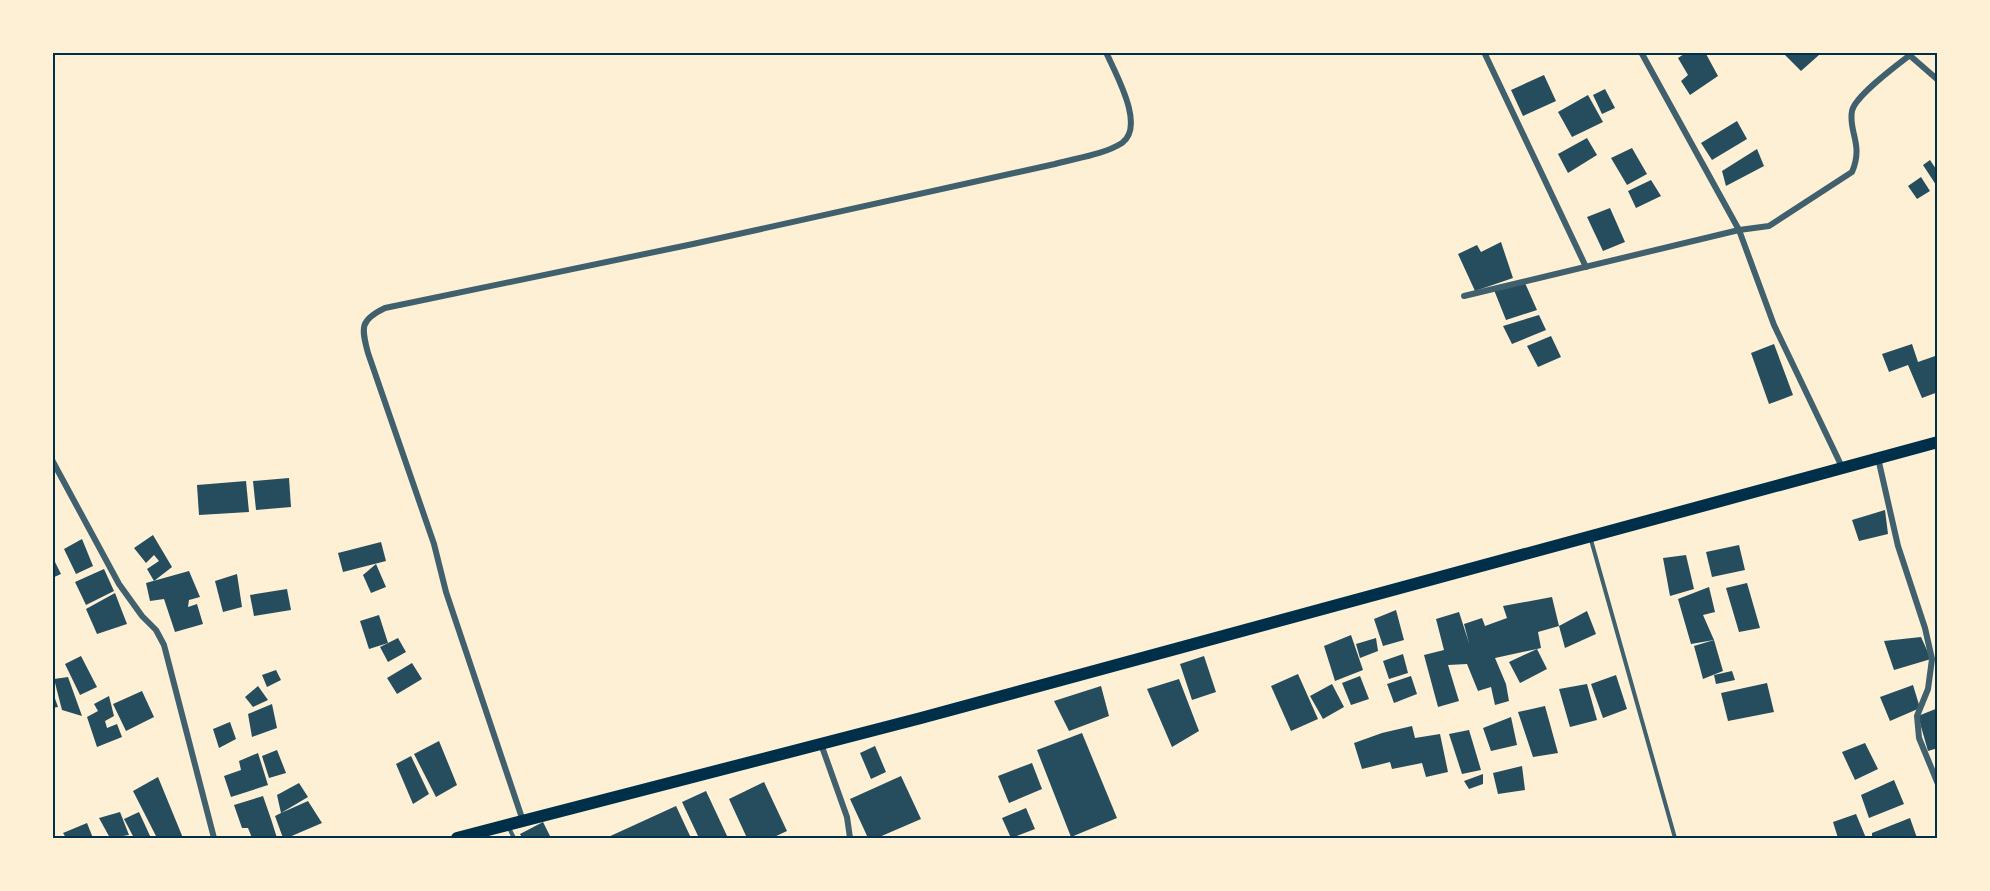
<svg xmlns="http://www.w3.org/2000/svg" width="1990" height="891" viewBox="0 0 1990 891" font-family="'IBM Plex Sans',sans-serif">
<rect width="100%" height="100%" fill="#fdf0d5"/>
<g fill="#264d5e">
<path d="M 1687,52 L 1705,52 L 1718,76 L 1690,95 L 1681,81 L 1688,75 L 1678,58 Z"/>
<path d="M 1787,52 L 1817,52 L 1819,55 L 1801,71 L 1785,55 Z"/>
<path d="M 1544,75 L 1556,101 L 1523,116 L 1511,90 Z"/>
<path d="M 1605,89 L 1615,108 L 1602,114 L 1593,95 Z"/>
<path d="M 1588,95 L 1603,122 L 1572,137 L 1558,112 Z"/>
<path d="M 1737,121 L 1747,139 L 1712,160 L 1701,143 Z"/>
<path d="M 1587,138 L 1597,155 L 1568,173 L 1558,154 Z"/>
<path d="M 1632,148 L 1647,174 L 1627,185 L 1611,158 Z"/>
<path d="M 1757,149 L 1764,166 L 1726,186 L 1722,171 Z"/>
<path d="M 1930,160 L 1938,172 L 1938,188 L 1923,165 Z"/>
<path d="M 1921,177 L 1930,191 L 1917,199 L 1908,186 Z"/>
<path d="M 1651,180 L 1661,196 L 1636,208 L 1628,191 Z"/>
<path d="M 1610,208 L 1625,242 L 1603,251 L 1587,217 Z"/>
<path d="M 1501,242 L 1513,278 L 1475,291 L 1458,254 L 1477,245 L 1481,252 Z"/>
<path d="M 1525,283 L 1537,310 L 1506,320 L 1494,290 Z"/>
<path d="M 1539,315 L 1546,330 L 1512,344 L 1503,326 Z"/>
<path d="M 1551,336 L 1561,357 L 1538,367 L 1527,346 Z"/>
<path d="M 1774,344 L 1793,395 L 1769,404 L 1751,353 Z"/>
<path d="M 1912,344 L 1918,362 L 1938,355 L 1938,392 L 1922,398 L 1908,365 L 1889,372 L 1882,354 Z"/>
<path d="M 289,478 L 291,507 L 256,510 L 253,481 Z"/>
<path d="M 246,481 L 249,512 L 199,515 L 197,485 Z"/>
<path d="M 1885,510 L 1888,534 L 1859,541 L 1852,520 Z"/>
<path d="M 153,535 L 172,567 L 154,581 L 147,569 L 159,561 L 154,555 L 146,563 L 134,548 Z"/>
<path d="M 82,539 L 93,566 L 76,574 L 64,549 Z"/>
<path d="M 381,542 L 386,561 L 343,572 L 338,553 Z"/>
<path d="M 1739,545 L 1745,570 L 1712,577 L 1706,552 Z"/>
<path d="M 1686,555 L 1694,589 L 1670,596 L 1663,558 Z"/>
<path d="M 52,556 L 61,574 L 52,578 Z"/>
<path d="M 376,564 L 386,587 L 371,593 L 363,575 Z"/>
<path d="M 104,569 L 114,591 L 86,605 L 75,582 Z"/>
<path d="M 189,571 L 200,597 L 189,600 L 188,607 L 197,604 L 203,624 L 175,632 L 164,599 L 150,601 L 146,583 Z"/>
<path d="M 237,574 L 242,607 L 223,612 L 215,581 Z"/>
<path d="M 1747,583 L 1760,628 L 1739,632 L 1726,588 Z"/>
<path d="M 1709,587 L 1715,612 L 1703,615 L 1714,640 L 1691,644 L 1678,599 Z"/>
<path d="M 287,589 L 291,610 L 254,616 L 250,595 Z"/>
<path d="M 115,593 L 127,624 L 97,634 L 86,609 Z"/>
<path d="M 1552,597 L 1559,626 L 1538,632 L 1541,648 L 1537,649 L 1547,669 L 1520,683 L 1509,662 L 1537,649 L 1495,658 L 1506,684 L 1509,701 L 1495,705 L 1491,687 L 1478,691 L 1467,664 L 1448,665 L 1459,701 L 1438,707 L 1424,655 L 1444,650 L 1436,619 L 1459,612 L 1469,643 L 1464,624 L 1482,618 L 1485,626 L 1507,618 L 1503,606 Z"/>
<path d="M 1396,610 L 1404,640 L 1383,646 L 1374,619 Z"/>
<path d="M 1587,611 L 1596,634 L 1565,648 L 1559,626 Z"/>
<path d="M 379,615 L 388,643 L 369,649 L 360,621 Z"/>
<path d="M 1351,635 L 1363,670 L 1335,681 L 1324,646 Z"/>
<path d="M 1921,637 L 1931,659 L 1894,670 L 1884,641 Z"/>
<path d="M 398,638 L 406,652 L 388,662 L 380,647 Z"/>
<path d="M 1376,638 L 1378,651 L 1360,658 L 1356,644 Z"/>
<path d="M 1714,640 L 1723,671 L 1703,679 L 1694,646 Z"/>
<path d="M 1403,654 L 1408,673 L 1389,679 L 1383,661 Z"/>
<path d="M 81,656 L 97,687 L 80,695 L 65,664 Z"/>
<path d="M 1204,656 L 1216,692 L 1192,700 L 1180,664 Z"/>
<path d="M 412,663 L 422,679 L 397,694 L 387,678 Z"/>
<path d="M 276,670 L 281,680 L 267,687 L 262,675 Z"/>
<path d="M 1732,671 L 1735,680 L 1716,684 L 1714,675 Z"/>
<path d="M 1298,674 L 1318,719 L 1291,731 L 1271,686 Z"/>
<path d="M 1616,675 L 1627,709 L 1603,718 L 1591,684 Z"/>
<path d="M 1360,676 L 1369,699 L 1351,705 L 1342,683 Z"/>
<path d="M 1411,676 L 1417,694 L 1394,703 L 1387,684 Z"/>
<path d="M 68,677 L 82,716 L 62,710 L 54,679 Z"/>
<path d="M 1179,679 L 1199,731 L 1172,747 L 1147,689 Z"/>
<path d="M 1767,683 L 1774,712 L 1728,721 L 1721,693 Z"/>
<path d="M 1332,684 L 1344,707 L 1323,719 L 1310,696 Z"/>
<path d="M 1587,684 L 1597,720 L 1570,727 L 1559,689 Z"/>
<path d="M 1913,685 L 1920,708 L 1890,721 L 1880,697 Z"/>
<path d="M 258,686 L 268,700 L 253,707 L 245,697 Z"/>
<path d="M 1101,686 L 1109,716 L 1069,731 L 1054,701 Z"/>
<path d="M 52,690 L 58,707 L 52,708 Z"/>
<path d="M 142,691 L 154,717 L 126,731 L 113,704 Z"/>
<path d="M 109,696 L 114,716 L 105,721 L 107,728 L 117,724 L 122,737 L 97,747 L 87,717 L 98,711 L 94,704 Z"/>
<path d="M 272,704 L 277,728 L 252,737 L 248,714 Z"/>
<path d="M 1545,706 L 1558,753 L 1533,757 L 1518,712 Z"/>
<path d="M 1938,708 L 1938,748 L 1928,751 L 1918,716 Z"/>
<path d="M 1511,717 L 1517,745 L 1491,751 L 1483,728 Z"/>
<path d="M 230,722 L 236,739 L 219,748 L 213,729 Z"/>
<path d="M 1412,726 L 1415,738 L 1440,734 L 1448,772 L 1426,777 L 1422,763 L 1392,769 L 1390,762 L 1362,769 L 1354,743 L 1382,733 Z"/>
<path d="M 1469,730 L 1481,770 L 1462,774 L 1449,734 Z"/>
<path d="M 1082,733 L 1117,818 L 1071,837 L 1037,750 Z"/>
<path d="M 439,741 L 457,785 L 436,797 L 414,754 Z"/>
<path d="M 1865,743 L 1878,769 L 1855,780 L 1842,752 Z"/>
<path d="M 875,746 L 886,772 L 871,779 L 860,753 Z"/>
<path d="M 277,750 L 286,773 L 269,778 L 262,756 Z"/>
<path d="M 258,753 L 268,785 L 231,797 L 224,776 L 241,770 L 239,761 Z"/>
<path d="M 411,756 L 429,794 L 413,804 L 396,764 Z"/>
<path d="M 1032,763 L 1042,789 L 1009,803 L 998,776 Z"/>
<path d="M 1522,766 L 1525,790 L 1498,794 L 1493,773 Z"/>
<path d="M 1483,774 L 1483,784 L 1469,789 L 1464,781 Z"/>
<path d="M 901,776 L 921,819 L 877,838 L 868,838 L 850,799 Z"/>
<path d="M 158,777 L 183,838 L 157,838 L 133,791 Z"/>
<path d="M 1894,780 L 1904,804 L 1869,818 L 1861,795 Z"/>
<path d="M 764,782 L 787,831 L 772,838 L 747,838 L 729,799 Z"/>
<path d="M 299,783 L 308,797 L 281,813 L 308,801 L 322,823 L 287,838 L 283,838 L 275,816 L 281,813 L 277,795 Z"/>
<path d="M 706,791 L 728,838 L 699,838 L 682,802 Z"/>
<path d="M 263,796 L 271,819 L 277,838 L 252,838 L 248,828 L 242,828 L 234,805 Z"/>
<path d="M 676,806 L 691,838 L 606,838 Z"/>
<path d="M 1026,808 L 1035,829 L 1011,838 L 1002,818 Z"/>
<path d="M 120,812 L 129,835 L 110,838 L 99,818 Z"/>
<path d="M 139,812 L 151,838 L 134,838 L 124,819 Z"/>
<path d="M 1856,814 L 1866,838 L 1838,838 L 1833,822 Z"/>
<path d="M 1910,818 L 1917,838 L 1872,838 L 1872,833 Z"/>
<path d="M 543,822 L 551,838 L 522,838 L 520,834 Z"/>
<path d="M 87,823 L 93,838 L 66,838 L 63,833 Z"/>
</g>
<g fill="none" stroke-linecap="round" stroke-linejoin="round">
<g stroke="#3f606c" stroke-width="4">
<path d="M 1591,540 L 1675,838"/>
<path d="M 508,826 L 514,838"/>
</g>
<g stroke="#3f606c" stroke-width="6">
<path d="M 1484,52 L 1586,267"/>
<path d="M 1641,52 L 1739,230 L 1774,325 L 1842,467"/>
<path d="M 1907,53 L 1938,80"/>
<path d="M 1464,296 L 1739,230 L 1769,226 L 1852,172 C 1864,144 1848,132 1852,111 C 1855,96 1897,65 1910,55"/>
<path d="M 1878,458 L 1898,546 L 1925,628 L 1932,659 L 1928,689 L 1917,716 L 1919,738 L 1938,784"/>
<path d="M 52,460 L 119,584 L 142,616 L 156,630 L 164,645 L 214,838"/>
<path d="M 821,744 L 847,817 L 850,838"/>
<path d="M 523,821 L 446,592 L 434,544 L 368,353 C 361,327 360,320 385,308 L 693,244 L 1055,164 C 1076,158 1103,155 1122,143 C 1146,126 1115,73 1106,52"/>
</g>
<path stroke="#003049" stroke-width="12" d="M 457,838 L 921,718 L 1938,442"/>
</g>
<rect width="1990" height="891" fill="none" stroke="#fdf0d5" stroke-width="108"/>
<rect x="54" y="54" width="1882" height="783" fill="none" stroke="#003049" stroke-width="2"/>
</svg>
